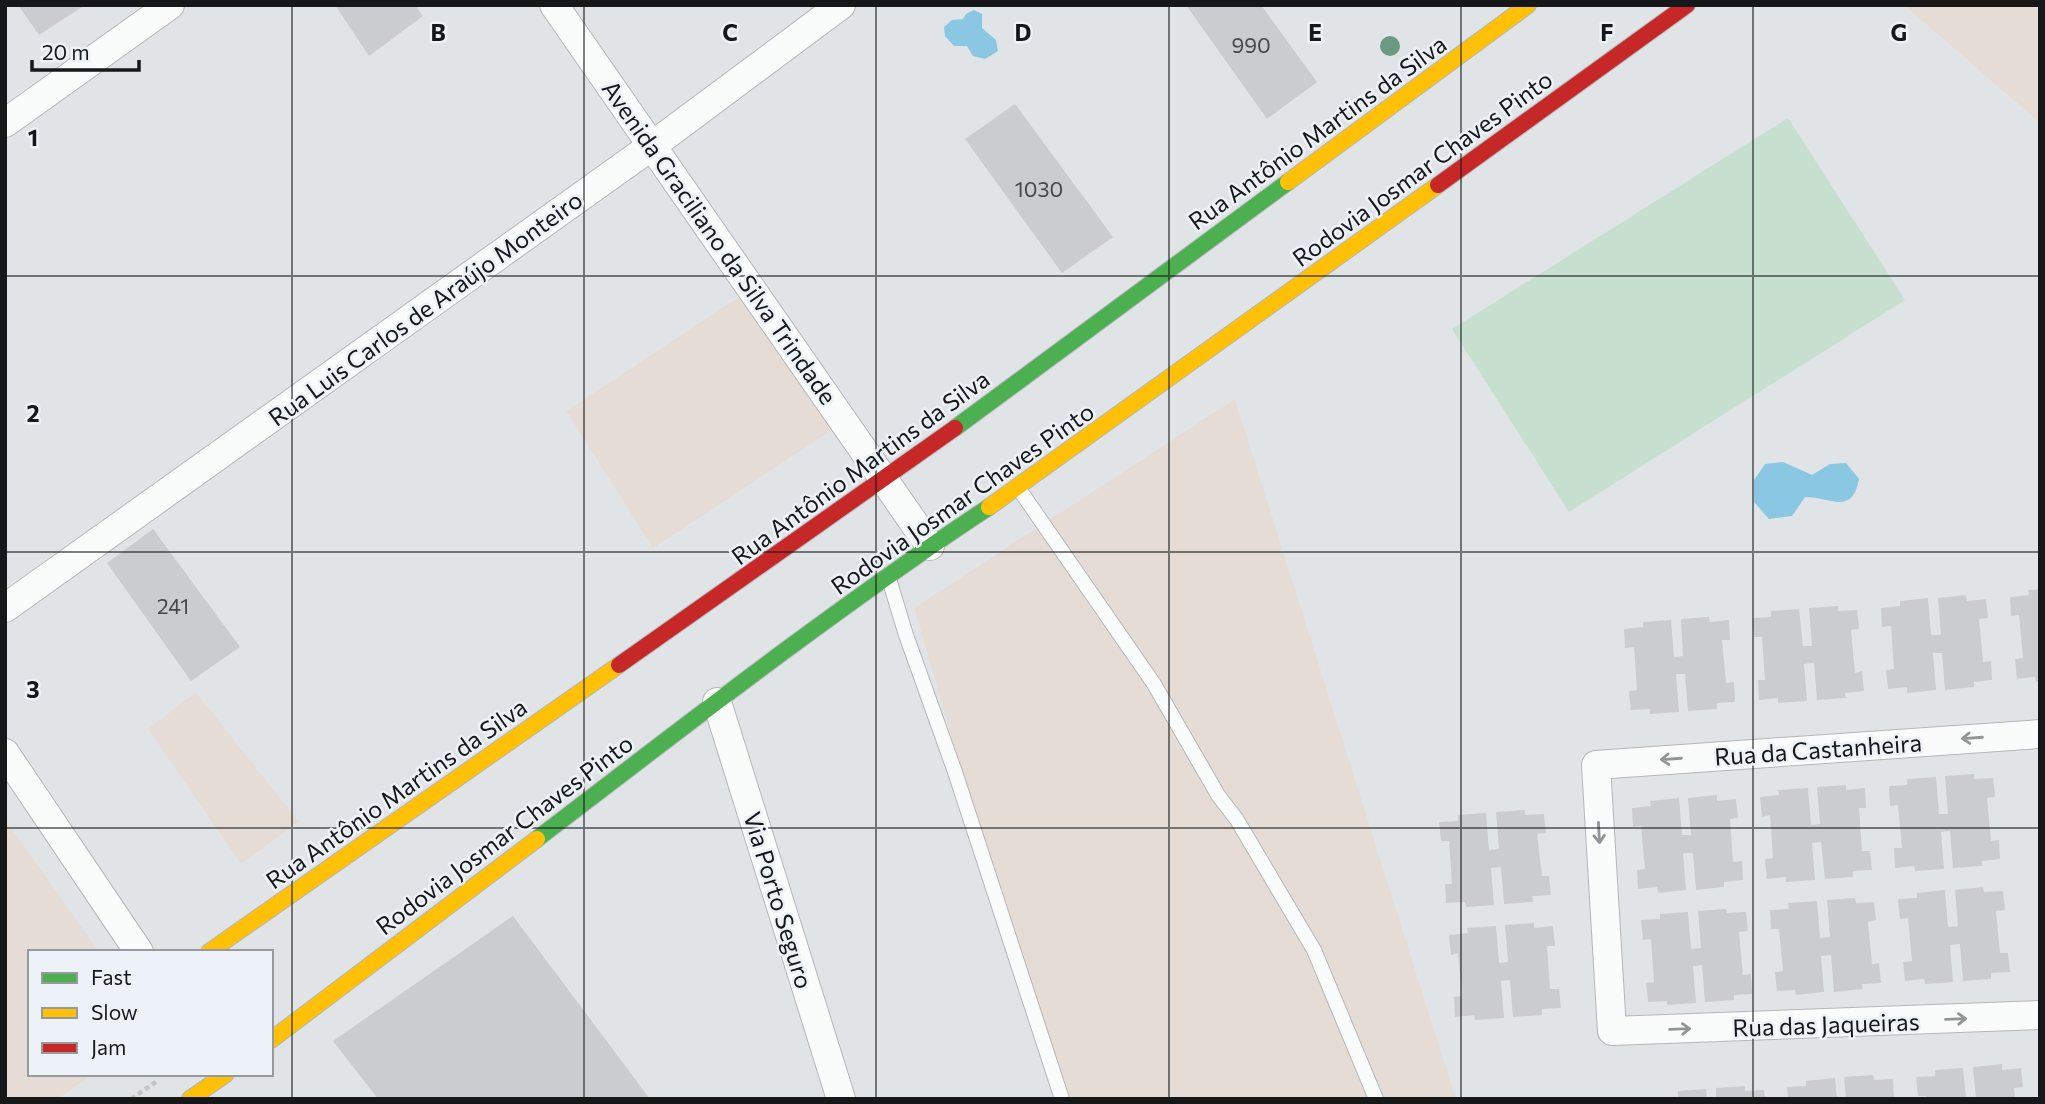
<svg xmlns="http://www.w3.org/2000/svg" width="2045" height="1104" viewBox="0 0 2045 1104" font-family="Commissioner,sans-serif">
<rect width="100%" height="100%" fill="#e1e4e7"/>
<g fill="#e5ddd5">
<path d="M 1904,5 L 2040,5 L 2040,123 Z"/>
<path d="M 739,297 L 837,427 L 653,548 L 566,411 Z"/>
<path d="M 1235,399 L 1456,1099 L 1058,1099 L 914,608 Z"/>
<path d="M 196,692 L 299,822 L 241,864 L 148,729 Z"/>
<path d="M 5,819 L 99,952 L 30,952 L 30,1074 L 94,1074 L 57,1099 L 5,1099 Z"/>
</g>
<path fill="#c6dfcf" d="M 1788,118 L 1905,300 L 1569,512 L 1452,329 Z"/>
<g fill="#8ac7e2">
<path d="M 974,10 L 982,14 L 982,28 L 996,40 L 998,51 L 985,59 L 973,56 L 967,46 L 954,46 L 945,36 L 944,27 L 952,20 L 963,19 L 966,14 Z"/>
<path d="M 1783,462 L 1812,475 L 1830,464 L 1846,463 L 1859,479 C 1852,516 1831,497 1805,497 L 1792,516 L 1769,519 L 1754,502 L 1754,480 L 1765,464 Z"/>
</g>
<g fill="#cbcccf">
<path d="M 18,5 L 85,5 L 39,35 Z"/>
<path d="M 335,5 L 415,5 L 423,16 L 369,56 Z"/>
<path d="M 1186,5 L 1261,5 L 1317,82 L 1267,119 Z"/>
<path d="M 1015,104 L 1113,237 L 1062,273 L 965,139 Z"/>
<path d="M 153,529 L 240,647 L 191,681 L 107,563 Z"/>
<path d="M 2040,589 L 2040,682 L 2036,682 L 2035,677 L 2017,679 L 2015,659 L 2023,658 L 2019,615 L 2011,616 L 2010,597 L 2029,595 L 2028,590 Z"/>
<path d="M 1966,595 L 1967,601 L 1986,599 L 1988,618 L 1979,619 L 1983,662 L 1991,661 L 1992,680 L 1974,682 L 1974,687 L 1945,690 L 1942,653 L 1933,653 L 1936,690 L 1907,693 L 1907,687 L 1888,689 L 1886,670 L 1894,669 L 1891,626 L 1882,627 L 1881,608 L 1900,606 L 1900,601 L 1928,598 L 1931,635 L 1941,635 L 1938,598 Z"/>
<path d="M 1838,606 L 1838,611 L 1857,610 L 1859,629 L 1851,630 L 1855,673 L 1862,671 L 1864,691 L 1845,693 L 1846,698 L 1817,700 L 1814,663 L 1804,664 L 1807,701 L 1778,703 L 1778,698 L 1759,700 L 1758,680 L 1765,680 L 1762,637 L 1754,637 L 1752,618 L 1771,617 L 1771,611 L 1799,609 L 1803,646 L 1812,646 L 1809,608 Z"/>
<path d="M 1709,617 L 1710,622 L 1729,620 L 1730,640 L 1722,640 L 1726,683 L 1734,682 L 1735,702 L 1717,703 L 1717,709 L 1688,711 L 1685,674 L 1676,674 L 1679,712 L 1650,714 L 1650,709 L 1631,710 L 1629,691 L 1637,690 L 1634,647 L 1625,648 L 1624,629 L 1643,627 L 1643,622 L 1671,620 L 1674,657 L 1683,656 L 1681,619 Z"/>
<path d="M 1974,774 L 1974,779 L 1993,778 L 1995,797 L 1987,798 L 1991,841 L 1999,840 L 2000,859 L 1982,861 L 1982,866 L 1953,868 L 1950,831 L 1941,832 L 1944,869 L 1915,871 L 1914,866 L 1895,868 L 1894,848 L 1902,848 L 1898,805 L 1890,806 L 1889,786 L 1907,785 L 1907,779 L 1936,777 L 1939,814 L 1948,814 L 1945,776 Z"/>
<path d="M 1846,785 L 1846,790 L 1865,788 L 1866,808 L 1859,808 L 1862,851 L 1870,851 L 1872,870 L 1853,871 L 1853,877 L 1825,879 L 1821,842 L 1812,843 L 1815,880 L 1786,882 L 1786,877 L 1767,879 L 1765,859 L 1773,858 L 1770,815 L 1762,817 L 1760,797 L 1779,795 L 1778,790 L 1808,788 L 1811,825 L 1820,824 L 1817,787 Z"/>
<path d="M 1717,795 L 1717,801 L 1736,799 L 1738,818 L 1730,819 L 1733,862 L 1742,861 L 1743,880 L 1724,882 L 1724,887 L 1696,890 L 1693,853 L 1683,853 L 1686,890 L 1658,893 L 1657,887 L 1638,889 L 1637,870 L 1645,869 L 1641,826 L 1633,827 L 1632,808 L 1651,806 L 1650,801 L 1679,798 L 1682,835 L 1691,835 L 1688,798 Z"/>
<path d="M 1525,810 L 1525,815 L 1544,814 L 1546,833 L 1537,834 L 1542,876 L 1549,876 L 1551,895 L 1532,896 L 1533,902 L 1504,904 L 1501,867 L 1491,868 L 1494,905 L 1466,907 L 1465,902 L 1446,903 L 1445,884 L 1452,884 L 1449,841 L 1441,841 L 1439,822 L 1458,821 L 1458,815 L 1486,813 L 1489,850 L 1499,849 L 1496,812 Z"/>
<path d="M 1983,887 L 1984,892 L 2003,891 L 2005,910 L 1996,911 L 2000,953 L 2008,953 L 2010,972 L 1991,973 L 1991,979 L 1963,981 L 1960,944 L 1950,945 L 1953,982 L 1925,984 L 1924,979 L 1905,981 L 1903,962 L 1912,961 L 1908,918 L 1900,919 L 1898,899 L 1917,898 L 1917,893 L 1945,890 L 1948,927 L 1958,926 L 1955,890 Z"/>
<path d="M 1855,898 L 1856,903 L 1874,902 L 1876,920 L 1868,922 L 1872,964 L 1879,963 L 1881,983 L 1862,984 L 1863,989 L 1834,992 L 1831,955 L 1821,956 L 1824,992 L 1796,995 L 1795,990 L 1777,991 L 1775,972 L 1783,971 L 1779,929 L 1771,929 L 1770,910 L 1789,909 L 1788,903 L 1817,901 L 1820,938 L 1830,937 L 1827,900 Z"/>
<path d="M 1726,909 L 1727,913 L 1746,912 L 1748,931 L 1739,932 L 1743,975 L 1751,974 L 1752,994 L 1734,995 L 1734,1000 L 1705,1002 L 1702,965 L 1693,966 L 1696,1003 L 1667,1005 L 1667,1001 L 1648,1002 L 1646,983 L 1654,982 L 1651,939 L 1643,940 L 1641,920 L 1660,919 L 1660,914 L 1688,912 L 1691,949 L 1701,948 L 1698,911 Z"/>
<path d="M 513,916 L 650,1099 L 378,1099 L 333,1041 Z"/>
<path d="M 1534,923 L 1534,928 L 1553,926 L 1555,946 L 1547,946 L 1550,989 L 1559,989 L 1561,1008 L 1542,1009 L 1542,1015 L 1513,1017 L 1510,980 L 1501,981 L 1504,1018 L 1475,1020 L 1474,1015 L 1455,1017 L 1454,997 L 1462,996 L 1458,953 L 1451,955 L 1449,935 L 1468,933 L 1467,928 L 1496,926 L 1499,963 L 1508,962 L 1505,925 Z"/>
<path d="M 2002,1064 L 2002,1070 L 2021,1068 L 2023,1087 L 2014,1088 L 2015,1099 L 1976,1099 L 1973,1067 Z"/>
<path d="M 1963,1068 L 1966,1099 L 1926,1099 L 1926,1096 L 1918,1096 L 1916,1077 L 1935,1076 L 1935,1070 Z"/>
<path d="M 1873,1075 L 1874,1080 L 1893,1079 L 1894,1098 L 1846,1099 L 1844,1077 Z"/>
<path d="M 1835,1078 L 1837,1099 L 1788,1099 L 1787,1087 L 1806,1086 L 1806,1081 Z"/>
<path d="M 1745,1086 L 1745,1091 L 1764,1090 L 1765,1099 L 1716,1099 L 1716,1088 Z"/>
<path d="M 1706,1089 L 1707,1099 L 1678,1099 L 1678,1091 Z"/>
</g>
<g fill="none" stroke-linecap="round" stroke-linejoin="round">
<defs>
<g id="lane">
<path d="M 1019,489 L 1154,684 L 1218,795 L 1237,820 L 1314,950 L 1376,1099"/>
<path d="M 889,579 L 906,635 L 955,772 L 1062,1099"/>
</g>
<g id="street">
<path d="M 554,5 L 930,546"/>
<path d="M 5,123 L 170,5"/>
<path d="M 5,608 L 653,145 L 841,5"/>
<path d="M 717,702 L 841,1099"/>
<path d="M 2040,734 L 1596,765 L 1612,1031 L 2040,1015"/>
<path d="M 5,753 L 139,952"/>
</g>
<g id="fast">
<path d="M 955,428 L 1288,182"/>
<path d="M 537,839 C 685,726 833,610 989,507"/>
</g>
<g id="slow">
<path d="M 1288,182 L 1528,5"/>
<path d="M 989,507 L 1438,185"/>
<path d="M 209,952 L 619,665"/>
<path d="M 271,1040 L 537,839"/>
<path d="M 190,1099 L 226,1074"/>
</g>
<g id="jam">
<path d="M 1438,185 L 1687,5"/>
<path d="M 619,665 L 955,428"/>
</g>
</defs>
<use href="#lane" stroke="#b4b6b9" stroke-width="16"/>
<use href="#street" stroke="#b4b6b9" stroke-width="30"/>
<use href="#fast" stroke="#b4b6b9" stroke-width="18"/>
<use href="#slow" stroke="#b4b6b9" stroke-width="18"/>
<use href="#jam" stroke="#b4b6b9" stroke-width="18"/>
<path stroke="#c2c4c5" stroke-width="4.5" stroke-dasharray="5 3.5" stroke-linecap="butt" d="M 131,1099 L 156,1082"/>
<use href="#lane" stroke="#fafbfb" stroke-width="14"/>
<use href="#street" stroke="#fafbfb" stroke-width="28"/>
<use href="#fast" stroke="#4caf50" stroke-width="16"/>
<use href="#slow" stroke="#ffc107" stroke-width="16"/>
<use href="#jam" stroke="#c62828" stroke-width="16"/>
</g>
<circle fill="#6b9982" cx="1390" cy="46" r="10"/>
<defs><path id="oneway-shaft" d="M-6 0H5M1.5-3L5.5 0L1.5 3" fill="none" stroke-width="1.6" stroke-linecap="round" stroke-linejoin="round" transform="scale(1.75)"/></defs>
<g stroke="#939495">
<use href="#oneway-shaft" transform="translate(1972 738) rotate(176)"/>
<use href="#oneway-shaft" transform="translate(1671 759) rotate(176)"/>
<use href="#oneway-shaft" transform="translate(1599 833) rotate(87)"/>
<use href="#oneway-shaft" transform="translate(1956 1019) rotate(-2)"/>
<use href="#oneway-shaft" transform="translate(1680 1029) rotate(-2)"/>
</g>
<path fill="none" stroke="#151719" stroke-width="2" stroke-opacity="0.55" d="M 292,5 L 292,1099M 584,5 L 584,1099M 876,5 L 876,1099M 1169,5 L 1169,1099M 1461,5 L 1461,1099M 1753,5 L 1753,1099M 5,276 L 2040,276M 5,552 L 2040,552M 5,828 L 2040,828"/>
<g text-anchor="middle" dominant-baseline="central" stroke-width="5" stroke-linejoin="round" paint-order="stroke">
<g font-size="21" fill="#444648">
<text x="1251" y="44">990</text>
<text x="1039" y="188">1030</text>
<text x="173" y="605">241</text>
</g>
<g font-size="24" fill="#151719" stroke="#ecf2f7">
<text transform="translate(1317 132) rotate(-36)">Rua Antônio Martins da Silva</text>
<text transform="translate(1422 168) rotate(-36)">Rodovia Josmar Chaves Pinto</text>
<text transform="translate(720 242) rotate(55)">Avenida Graciliano da Silva Trindade</text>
<text transform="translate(425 308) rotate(-36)">Rua Luis Carlos de Araújo Monteiro</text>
<text transform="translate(860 467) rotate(-36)">Rua Antônio Martins da Silva</text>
<text transform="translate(962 498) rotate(-35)">Rodovia Josmar Chaves Pinto</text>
<text transform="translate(1818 749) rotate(-4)">Rua da Castanheira</text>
<text transform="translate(396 793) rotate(-35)">Rua Antônio Martins da Silva</text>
<text transform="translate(504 834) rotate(-37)">Rodovia Josmar Chaves Pinto</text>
<text transform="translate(779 900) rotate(73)">Via Porto Seguro</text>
<text transform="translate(1826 1024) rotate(-2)">Rua das Jaqueiras</text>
</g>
</g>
<g font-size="23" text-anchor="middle" font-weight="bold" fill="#151719" stroke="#ecf2f7" stroke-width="5" stroke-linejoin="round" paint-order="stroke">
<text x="438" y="41">B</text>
<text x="730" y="41">C</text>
<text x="1023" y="41">D</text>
<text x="1315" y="41">E</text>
<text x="1607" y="41">F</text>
<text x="1899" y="41">G</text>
<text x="33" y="146">1</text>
<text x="33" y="422">2</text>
<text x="33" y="698">3</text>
</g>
<rect width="2045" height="1104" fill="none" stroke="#151719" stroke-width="14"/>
<rect x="28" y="950" width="245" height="126" fill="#ecf2f7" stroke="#969a9e" stroke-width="2"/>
<rect x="42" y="973" width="35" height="10" fill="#4caf50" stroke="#969a9e" stroke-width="2"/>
<text x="91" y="985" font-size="21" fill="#151719">Fast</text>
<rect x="42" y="1008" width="35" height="10" fill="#ffc107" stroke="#969a9e" stroke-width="2"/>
<text x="91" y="1020" font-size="21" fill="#151719">Slow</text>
<rect x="42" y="1043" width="35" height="10" fill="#c62828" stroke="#969a9e" stroke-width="2"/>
<text x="91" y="1055" font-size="21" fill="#151719">Jam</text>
<path d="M32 60v10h107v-10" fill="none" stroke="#151719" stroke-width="3.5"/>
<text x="42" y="60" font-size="21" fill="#151719" stroke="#ecf2f7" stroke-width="5" paint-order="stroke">20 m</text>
</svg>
